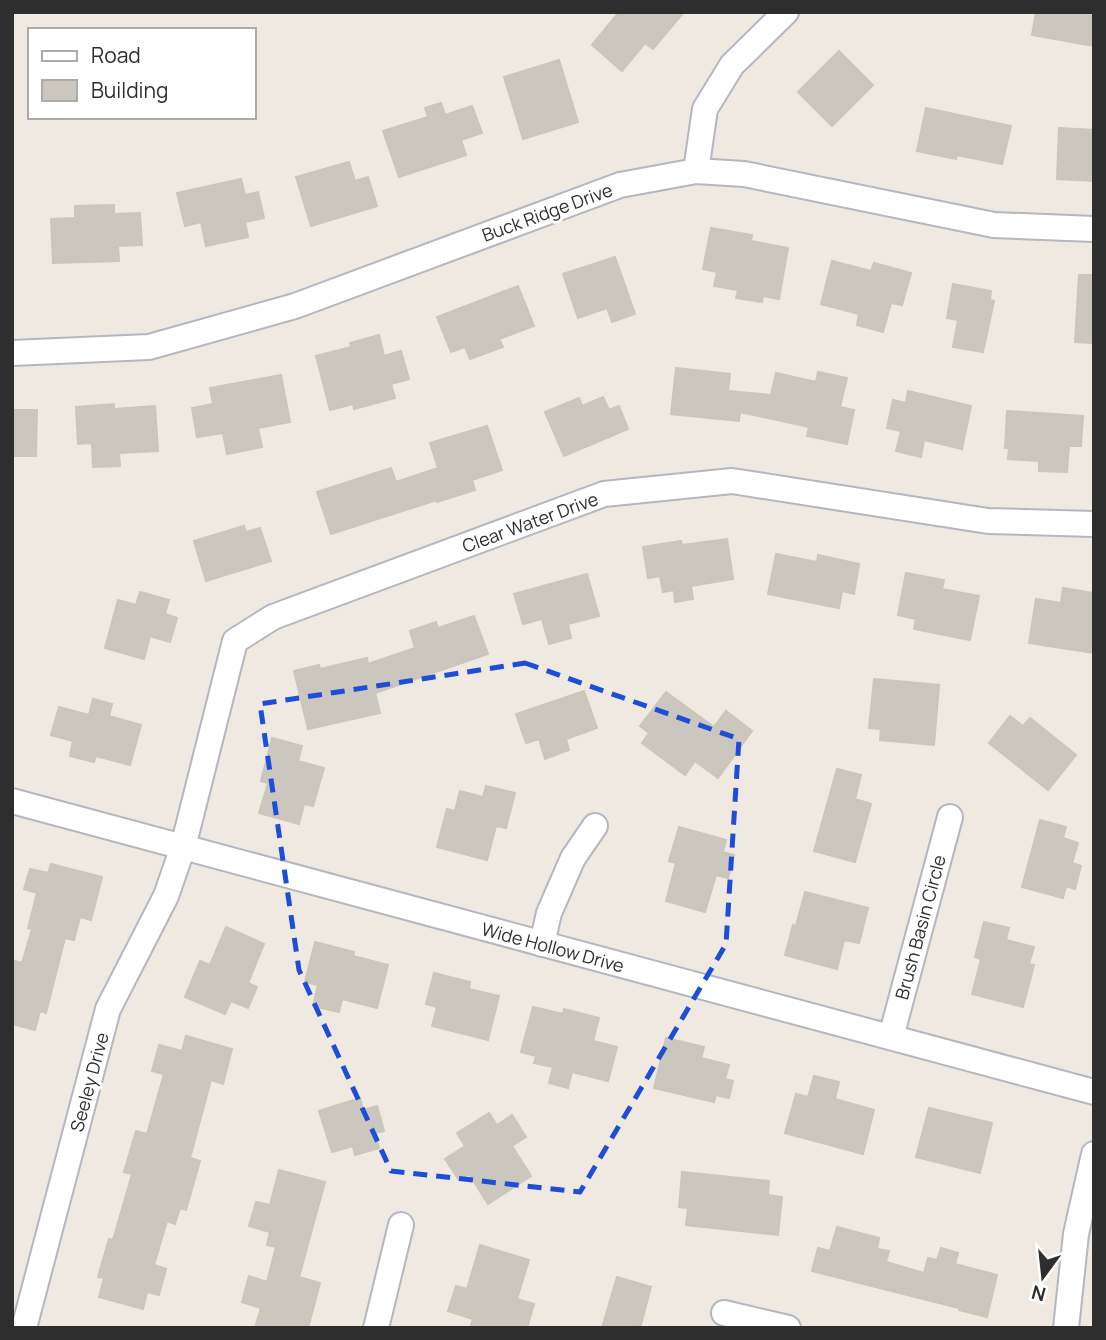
<svg xmlns="http://www.w3.org/2000/svg" width="1106" height="1340" viewBox="0 0 1106 1340" font-family="Manrope,sans-serif">
<rect width="100%" height="100%" fill="#efe9e1"/>
<g fill="#cbc7bf" stroke="#cbc5ba" stroke-width="2">
<path d="M 619,12 L 684,12 L 653,49 L 645,43 L 622,71 L 592,45 Z"/>
<path d="M 1036,12 L 1094,12 L 1094,46 L 1032,35 Z"/>
<path d="M 839,51 L 873,85 L 832,126 L 798,92 Z"/>
<path d="M 559,60 L 578,122 L 523,139 L 504,77 Z"/>
<path d="M 441,103 L 445,115 L 472,106 L 482,133 L 461,140 L 466,155 L 399,177 L 383,131 L 428,117 L 425,108 Z"/>
<path d="M 926,108 L 1011,126 L 1002,164 L 957,155 L 956,159 L 917,151 Z"/>
<path d="M 1059,128 L 1094,130 L 1094,181 L 1057,179 Z"/>
<path d="M 349,162 L 355,181 L 368,177 L 377,206 L 311,226 L 296,177 Z"/>
<path d="M 241,179 L 245,195 L 258,192 L 264,218 L 245,222 L 248,237 L 206,246 L 201,222 L 185,226 L 177,193 Z"/>
<path d="M 114,205 L 114,214 L 140,213 L 142,245 L 118,246 L 119,261 L 53,263 L 51,219 L 75,218 L 75,206 Z"/>
<path d="M 711,228 L 752,235 L 751,241 L 788,248 L 779,299 L 763,296 L 762,302 L 736,298 L 738,290 L 714,286 L 717,272 L 703,269 Z"/>
<path d="M 615,257 L 635,314 L 612,322 L 607,308 L 578,318 L 563,274 Z"/>
<path d="M 832,261 L 871,271 L 874,263 L 911,273 L 902,305 L 891,303 L 883,332 L 857,325 L 859,314 L 821,304 Z"/>
<path d="M 1079,275 L 1094,275 L 1094,343 L 1075,342 Z"/>
<path d="M 953,284 L 991,291 L 990,300 L 994,301 L 983,352 L 953,347 L 958,320 L 947,318 Z"/>
<path d="M 518,286 L 534,326 L 499,339 L 503,347 L 470,359 L 465,347 L 451,352 L 437,317 Z"/>
<path d="M 379,335 L 384,356 L 401,351 L 409,379 L 391,384 L 395,398 L 354,409 L 353,404 L 330,410 L 316,356 L 351,347 L 350,343 Z"/>
<path d="M 676,368 L 730,374 L 728,391 L 771,395 L 776,373 L 816,382 L 818,372 L 847,378 L 840,407 L 854,410 L 847,444 L 807,436 L 809,427 L 740,412 L 739,421 L 671,414 Z"/>
<path d="M 281,375 L 290,422 L 258,428 L 262,447 L 227,454 L 223,433 L 197,437 L 192,408 L 213,404 L 210,388 Z"/>
<path d="M 908,391 L 971,406 L 962,449 L 924,440 L 921,457 L 896,451 L 901,431 L 887,428 L 893,400 L 906,403 Z"/>
<path d="M 603,397 L 609,410 L 619,406 L 628,429 L 564,456 L 545,412 L 579,398 L 582,406 Z"/>
<path d="M 114,404 L 114,409 L 155,406 L 158,451 L 119,453 L 120,466 L 93,467 L 92,443 L 78,444 L 76,407 Z"/>
<path d="M 12,410 L 37,410 L 36,456 L 12,456 Z"/>
<path d="M 1007,411 L 1083,416 L 1081,446 L 1069,446 L 1067,472 L 1039,471 L 1039,461 L 1008,459 L 1009,448 L 1005,448 Z"/>
<path d="M 487,426 L 502,470 L 472,480 L 475,490 L 437,502 L 437,500 L 331,534 L 317,492 L 391,468 L 396,482 L 438,468 L 430,443 Z"/>
<path d="M 244,526 L 246,532 L 260,528 L 271,561 L 206,581 L 194,541 Z"/>
<path d="M 727,539 L 733,579 L 691,586 L 693,599 L 675,602 L 674,590 L 663,592 L 660,576 L 648,578 L 643,547 L 681,541 L 682,545 Z"/>
<path d="M 776,554 L 817,562 L 818,555 L 859,564 L 854,594 L 842,591 L 839,608 L 768,594 Z"/>
<path d="M 906,573 L 944,580 L 942,589 L 979,596 L 970,640 L 914,629 L 916,619 L 898,615 Z"/>
<path d="M 587,574 L 599,616 L 568,624 L 571,638 L 549,644 L 542,619 L 523,624 L 514,594 Z"/>
<path d="M 1063,588 L 1094,593 L 1094,653 L 1029,643 L 1036,599 L 1061,603 Z"/>
<path d="M 140,592 L 169,600 L 165,614 L 177,618 L 170,642 L 150,636 L 144,659 L 105,648 L 118,600 L 136,605 Z"/>
<path d="M 474,616 L 488,654 L 375,693 L 380,713 L 308,729 L 294,671 L 319,665 L 320,669 L 367,658 L 368,664 L 415,648 L 410,631 L 436,622 L 438,628 Z"/>
<path d="M 874,679 L 939,685 L 934,745 L 880,740 L 881,729 L 869,728 Z"/>
<path d="M 584,691 L 597,728 L 566,739 L 569,750 L 545,759 L 539,739 L 526,743 L 516,714 Z"/>
<path d="M 666,692 L 714,727 L 726,711 L 752,731 L 718,778 L 695,761 L 685,775 L 642,743 L 649,733 L 640,726 Z"/>
<path d="M 93,699 L 112,704 L 109,716 L 141,725 L 130,765 L 96,756 L 94,762 L 70,756 L 73,741 L 51,735 L 59,707 L 89,715 Z"/>
<path d="M 1010,716 L 1023,726 L 1030,718 L 1076,755 L 1048,790 L 989,743 Z"/>
<path d="M 272,738 L 302,746 L 298,761 L 324,768 L 313,806 L 304,804 L 299,824 L 259,813 L 268,783 L 261,781 Z"/>
<path d="M 837,769 L 861,775 L 855,799 L 871,804 L 855,862 L 814,851 Z"/>
<path d="M 486,786 L 515,793 L 506,828 L 496,826 L 487,860 L 437,847 L 447,809 L 455,811 L 460,791 L 483,797 Z"/>
<path d="M 1040,820 L 1066,827 L 1063,838 L 1078,843 L 1072,863 L 1081,866 L 1075,889 L 1066,886 L 1063,898 L 1022,887 Z"/>
<path d="M 679,827 L 726,840 L 723,852 L 734,855 L 728,878 L 716,875 L 705,912 L 666,901 L 676,863 L 669,861 Z"/>
<path d="M 51,864 L 102,877 L 91,920 L 80,917 L 74,940 L 65,938 L 46,1013 L 40,1011 L 35,1030 L 12,1024 L 12,960 L 22,963 L 32,929 L 28,928 L 37,893 L 24,889 L 30,869 L 48,873 Z"/>
<path d="M 805,892 L 868,908 L 859,943 L 844,940 L 837,969 L 785,955 L 793,925 L 796,926 Z"/>
<path d="M 984,922 L 1009,928 L 1006,940 L 1034,947 L 1029,964 L 1034,965 L 1023,1007 L 972,994 L 981,959 L 975,957 Z"/>
<path d="M 226,927 L 264,944 L 248,983 L 257,987 L 248,1008 L 231,1001 L 225,1014 L 185,997 L 200,961 L 210,965 Z"/>
<path d="M 315,942 L 354,952 L 353,956 L 388,965 L 377,1008 L 342,999 L 339,1012 L 313,1006 L 318,985 L 305,982 Z"/>
<path d="M 434,973 L 470,982 L 469,989 L 499,996 L 488,1040 L 432,1026 L 437,1007 L 426,1004 Z"/>
<path d="M 533,1007 L 563,1014 L 564,1009 L 599,1018 L 593,1041 L 617,1047 L 608,1081 L 572,1072 L 568,1088 L 549,1083 L 553,1067 L 534,1063 L 536,1056 L 521,1052 Z"/>
<path d="M 186,1036 L 232,1049 L 223,1084 L 211,1080 L 190,1158 L 200,1161 L 186,1210 L 180,1208 L 175,1224 L 167,1221 L 154,1265 L 166,1269 L 159,1295 L 147,1292 L 143,1309 L 99,1297 L 104,1278 L 98,1277 L 109,1239 L 113,1240 L 132,1174 L 124,1172 L 136,1131 L 147,1134 L 164,1074 L 152,1071 L 159,1045 L 182,1051 Z"/>
<path d="M 666,1038 L 704,1047 L 701,1058 L 729,1065 L 725,1079 L 733,1081 L 729,1098 L 716,1095 L 714,1102 L 654,1088 Z"/>
<path d="M 814,1076 L 839,1082 L 835,1099 L 874,1110 L 863,1154 L 785,1133 L 796,1094 L 808,1097 Z"/>
<path d="M 360,1098 L 363,1110 L 377,1106 L 384,1131 L 375,1133 L 379,1148 L 355,1155 L 353,1146 L 332,1152 L 319,1111 Z"/>
<path d="M 929,1108 L 992,1123 L 980,1173 L 916,1157 Z"/>
<path d="M 489,1113 L 497,1125 L 512,1115 L 526,1137 L 512,1146 L 531,1176 L 488,1204 L 469,1174 L 459,1180 L 445,1159 L 465,1146 L 457,1133 Z"/>
<path d="M 279,1170 L 325,1182 L 299,1277 L 320,1283 L 308,1328 L 255,1328 L 261,1308 L 242,1302 L 249,1276 L 267,1282 L 276,1247 L 267,1245 L 270,1232 L 249,1226 L 256,1202 L 270,1205 Z"/>
<path d="M 682,1172 L 769,1181 L 768,1195 L 782,1197 L 778,1235 L 686,1225 L 688,1208 L 679,1207 Z"/>
<path d="M 837,1227 L 879,1238 L 877,1249 L 889,1251 L 886,1262 L 924,1273 L 928,1258 L 937,1260 L 941,1248 L 958,1253 L 955,1264 L 997,1275 L 987,1317 L 959,1310 L 959,1308 L 812,1271 L 818,1248 L 830,1251 Z"/>
<path d="M 480,1245 L 529,1260 L 517,1299 L 534,1304 L 527,1328 L 470,1328 L 473,1319 L 448,1311 L 456,1286 L 467,1289 Z"/>
<path d="M 617,1277 L 651,1287 L 640,1328 L 602,1328 Z"/>
</g>
<g fill="none" stroke-linecap="round" stroke-linejoin="round">
<defs>
<g id="minor">
<path d="M 696,171 L 705,109 L 732,65 L 786,12"/>
<path d="M 12,353 L 149,347 L 295,306 L 620,185 L 696,171 L 744,174 L 994,225 L 1094,229"/>
<path d="M 12,801 L 1094,1092"/>
<path d="M 542,944 L 549,913 L 573,858 L 595,826"/>
<path d="M 891,1037 L 950,817"/>
<path d="M 724,1313 L 788,1328"/>
<path d="M 24,1328 L 108,1009 L 166,896 L 183,847 L 235,641 L 273,617 L 604,494 L 732,481 L 988,521 L 1094,524"/>
<path d="M 376,1328 L 401,1225"/>
<path d="M 1066,1328 L 1076,1234 L 1094,1154"/>
</g>
</defs>
<use href="#minor" stroke="#b4b7c1" stroke-width="28"/>
<use href="#minor" stroke="#fff" stroke-width="24"/>
</g>
<path fill="none" stroke="#1d4ed8" stroke-width="5" stroke-dasharray="14 9" stroke-linejoin="round" d="M 525,663 L 739,739 L 726,944 L 580,1192 L 391,1171 L 299,970 L 260,704 Z"/>
<g text-anchor="middle" dominant-baseline="central" stroke-width="6" stroke-linejoin="round" paint-order="stroke">
<g font-size="18" fill="#2e2e2e" stroke="#fff">
<text transform="translate(547 212) rotate(-20)">Buck Ridge Drive</text>
<text transform="translate(530 522) rotate(-20)">Clear Water Drive</text>
<text transform="translate(920 927) rotate(-75)">Brush Basin Circle</text>
<text transform="translate(553 947) rotate(15)">Wide Hollow Drive</text>
<text transform="translate(89 1082) rotate(-75)">Seeley Drive</text>
</g>
</g>
<rect width="1106" height="1340" fill="none" stroke="#2e2e2e" stroke-width="28"/>
<rect x="28" y="28" width="228" height="91" fill="#ffffff" stroke="#ababab" stroke-width="2"/>
<rect x="42" y="51" width="35" height="10" fill="#ffffff" stroke="#ababab" stroke-width="2"/>
<text x="91" y="63" font-size="21" fill="#2e2e2e">Road</text>
<rect x="42" y="80" width="35" height="21" fill="#cbc7bf" stroke="#ababab" stroke-width="2"/>
<text x="91" y="98" font-size="21" fill="#2e2e2e">Building</text>
<g transform="translate(1043 1277) rotate(195)" stroke="#ffffff" stroke-width="5" paint-order="stroke">
<path d="M0-5L12 26L0 18L-12 26Z" fill="#2e2e2e"/>
<text y="-10" font-size="19" font-weight="bold" text-anchor="middle" fill="#2e2e2e">N</text>
</g>
</svg>
